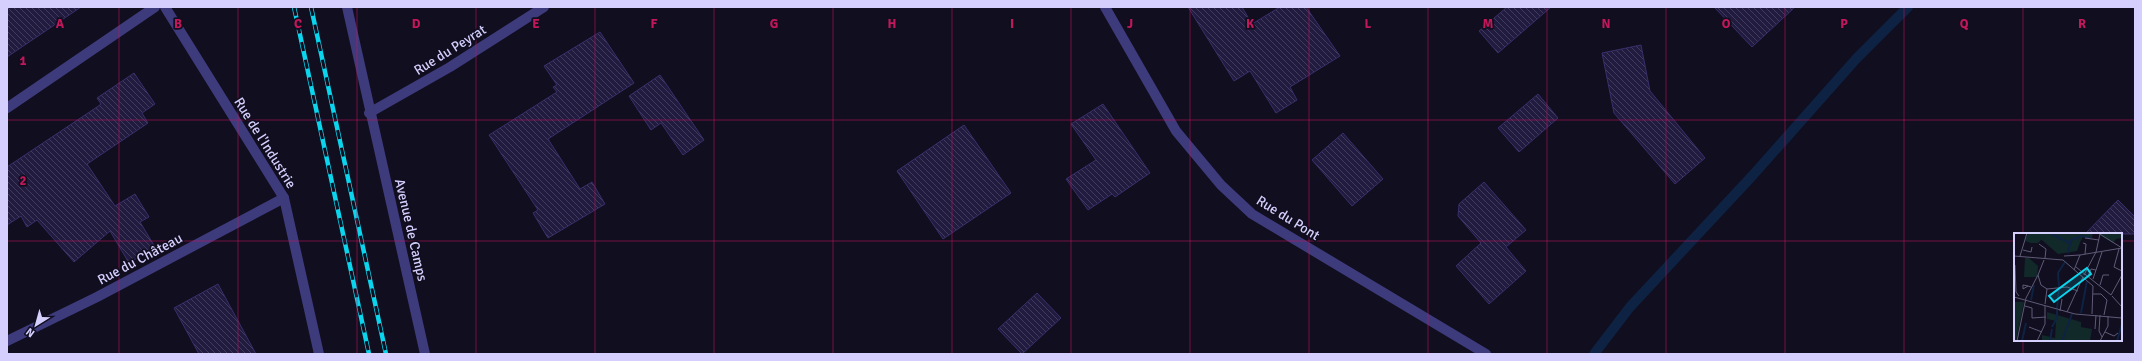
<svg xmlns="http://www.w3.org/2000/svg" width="2142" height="361" viewBox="0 0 2142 361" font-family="Signika,sans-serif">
<defs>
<pattern id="building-back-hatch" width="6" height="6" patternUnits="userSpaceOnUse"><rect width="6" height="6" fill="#221b40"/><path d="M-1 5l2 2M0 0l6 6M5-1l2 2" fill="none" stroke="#413b5c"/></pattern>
</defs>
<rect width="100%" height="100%" fill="#110e20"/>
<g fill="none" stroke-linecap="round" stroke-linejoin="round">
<path stroke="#0e2343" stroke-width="10" d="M 1594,354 L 1630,307 L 1753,175 L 1856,59 L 1908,7"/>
</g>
<g fill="url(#building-back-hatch)" stroke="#3a2e6b">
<path d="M 7,7 L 81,7 L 7,57 Z"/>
<path d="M 1188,7 L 1242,7 L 1252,24 L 1280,7 L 1306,7 L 1340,56 L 1290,87 L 1297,100 L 1276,113 L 1250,71 L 1234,81 Z"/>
<path d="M 1507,7 L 1551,7 L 1498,53 L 1479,31 Z"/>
<path d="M 1714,7 L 1795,7 L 1752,47 Z"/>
<path d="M 600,32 L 634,83 L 548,139 L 580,189 L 592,182 L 605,204 L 548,238 L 533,213 L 538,210 L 489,135 L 557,92 L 553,87 L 557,85 L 544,66 Z"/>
<path d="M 1641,45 L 1650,91 L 1705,158 L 1675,184 L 1614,113 L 1602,53 Z"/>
<path d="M 134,73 L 155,104 L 142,113 L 148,123 L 87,164 L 115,206 L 135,194 L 149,217 L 140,222 L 155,247 L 129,263 L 110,231 L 74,262 L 37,220 L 27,227 L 21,216 L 7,225 L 7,167 L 97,107 L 101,104 L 97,98 Z"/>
<path d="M 660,75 L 704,140 L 683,155 L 661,123 L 651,130 L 629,96 Z"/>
<path d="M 1538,94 L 1558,118 L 1519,152 L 1498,128 Z"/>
<path d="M 1103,104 L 1150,173 L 1115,197 L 1112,194 L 1088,210 L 1066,179 L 1096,160 L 1071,124 Z"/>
<path d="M 964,125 L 1011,193 L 943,239 L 897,171 Z"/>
<path d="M 1343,133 L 1383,179 L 1352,206 L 1312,160 Z"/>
<path d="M 1484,182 L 1526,230 L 1506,247 L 1526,271 L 1489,304 L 1456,266 L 1481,243 L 1458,216 L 1459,204 Z"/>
<path d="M 2118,200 L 2135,217 L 2135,234 L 2085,234 Z"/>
<path d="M 218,284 L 256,354 L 199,354 L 174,308 Z"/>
<path d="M 1037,293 L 1061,318 L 1022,354 L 998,329 Z"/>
</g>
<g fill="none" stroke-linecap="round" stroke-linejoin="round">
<g stroke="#3e3b7d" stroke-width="10">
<path d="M 165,7 L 284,198 L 319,354"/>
<path d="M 347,7 L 425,354"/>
<path d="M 1105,7 L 1176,131 L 1221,185 L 1252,214 L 1486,354"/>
<path d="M 7,108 L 155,7"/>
<path d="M 369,113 L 450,67 L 544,7"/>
<path d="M 7,341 L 97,297 L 284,198"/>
</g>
<defs>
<g id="rail">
<path d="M 294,7 L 369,354"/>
<path d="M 311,7 L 386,354"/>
</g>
</defs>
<use href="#rail" stroke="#0bd5ed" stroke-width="4.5"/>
<use href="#rail" stroke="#110e20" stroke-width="3" stroke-dasharray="9" stroke-linecap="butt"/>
</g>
<path fill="none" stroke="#c2185b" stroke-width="1" stroke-opacity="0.55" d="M 119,7 L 119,354M 238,7 L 238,354M 357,7 L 357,354M 476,7 L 476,354M 595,7 L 595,354M 714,7 L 714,354M 833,7 L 833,354M 952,7 L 952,354M 1071,7 L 1071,354M 1190,7 L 1190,354M 1309,7 L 1309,354M 1428,7 L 1428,354M 1547,7 L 1547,354M 1666,7 L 1666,354M 1785,7 L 1785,354M 1904,7 L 1904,354M 2023,7 L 2023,234M 7,120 L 2135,120M 7,241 L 2015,241M 2121,241 L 2135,241M 2023,340 L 2023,354"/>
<g text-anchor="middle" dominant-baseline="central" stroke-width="3.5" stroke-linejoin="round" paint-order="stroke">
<g font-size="14" fill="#d4cffd" stroke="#110e20">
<text transform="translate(450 50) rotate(-32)">Rue du Peyrat</text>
<text transform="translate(265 143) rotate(58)">Rue de l'Industrie</text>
<text transform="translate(1288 218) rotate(32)">Rue du Pont</text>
<text transform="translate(411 230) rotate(77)">Avenue de Camps</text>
<text transform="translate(140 259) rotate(-28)">Rue du Château</text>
</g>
</g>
<g transform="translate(2014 233)">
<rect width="108" height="108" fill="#110e20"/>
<path d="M 20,0 L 79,0 L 78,5 L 68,4 L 63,18 L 44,21 ZM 83,0 L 108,0 L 108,5 L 102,6 L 99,10 Z" fill="#112929"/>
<path d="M 14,0 L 20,0 L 30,4 L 24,10 L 17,10 L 11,8 ZM 69,2 L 78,3 L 78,5 L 69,4 L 66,9 L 58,8 L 53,21 L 55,7 ZM 11,25 L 15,25 L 24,33 L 23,44 L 10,44 ZM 0,69 L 10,69 L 2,108 L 0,107 ZM 33,79 L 67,89 L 67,94 L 78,96 L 76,108 L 28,108 L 28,102 L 41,105 L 42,88 L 33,86 Z" fill="#112929"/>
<path fill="none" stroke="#0e2343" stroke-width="2" d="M 38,1 L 57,11M 54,20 L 57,7 L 68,3 L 77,5M 45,54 L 44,40 L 51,29M 17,67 L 20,52M 43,76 L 45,55M 67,80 L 73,48M 38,94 L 43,85 L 43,77M 8,108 L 12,90M 36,108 L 38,96M 48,108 L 58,81M 103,108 L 108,91"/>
<path fill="none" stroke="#5f5b78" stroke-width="1" d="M 84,0 L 108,15M 71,5 L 85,7M 69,10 L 72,11 L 71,21M 25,11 L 32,16 L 31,25M 105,16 L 100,34 L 108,38M 9,17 L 17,19 L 18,14M 0,23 L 49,27 L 79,53 L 78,81M 6,23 L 13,0M 50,23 L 66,22M 30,27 L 24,42 L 27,52 L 33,56 L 31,71M 1,32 L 2,59 L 5,63M 62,34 L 97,62M 60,37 L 66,22 L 108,15M 70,42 L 82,19 L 86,1M 74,43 L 77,36 L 82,37M 79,46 L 88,19M 86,52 L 89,42 L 95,42M 14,53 L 9,56 L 9,52 L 14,53 L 17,54M 33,56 L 53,54 L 64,58M 79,61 L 87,61 L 93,67 L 90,82M 97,62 L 108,42M 98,63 L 108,74M 0,64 L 61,81 L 108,85M 11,73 L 18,75 L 18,85 L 32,84M 46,78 L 48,66M 53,79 L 69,44M 86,82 L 85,98 L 88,104M 15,94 L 28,99M 81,96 L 82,82M 91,99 L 100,103 L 104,100M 3,108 L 12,65 L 24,42M 23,108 L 31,91 L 31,73M 86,108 L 94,93 L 94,83"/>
<path fill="#0bd5ed" fill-opacity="0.15" stroke="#0bd5ed" stroke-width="2" d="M 73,35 L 77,41 L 40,69 L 35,63 Z"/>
<rect width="108" height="108" fill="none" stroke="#d4cffd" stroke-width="2"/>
</g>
<g font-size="13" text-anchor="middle" font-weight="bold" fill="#c2185b" stroke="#110e20" stroke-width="3.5" stroke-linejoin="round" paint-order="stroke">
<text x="60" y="28">A</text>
<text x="178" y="28">B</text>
<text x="298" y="28">C</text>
<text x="416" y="28">D</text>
<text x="536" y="28">E</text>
<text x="654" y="28">F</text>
<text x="774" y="28">G</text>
<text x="892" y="28">H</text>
<text x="1012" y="28">I</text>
<text x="1130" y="28">J</text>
<text x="1250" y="28">K</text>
<text x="1368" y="28">L</text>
<text x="1488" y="28">M</text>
<text x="1606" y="28">N</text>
<text x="1726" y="28">O</text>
<text x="1844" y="28">P</text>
<text x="1964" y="28">Q</text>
<text x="2082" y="28">R</text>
<text x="23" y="65">1</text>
<text x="23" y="185">2</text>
</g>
<rect width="2142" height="361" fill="none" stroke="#d4cffd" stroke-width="16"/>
<g transform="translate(36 325) rotate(217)" stroke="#110e20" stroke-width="3" paint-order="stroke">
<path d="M0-3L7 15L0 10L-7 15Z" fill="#d4cffd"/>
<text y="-6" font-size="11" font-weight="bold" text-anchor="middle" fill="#d4cffd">N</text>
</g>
</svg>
